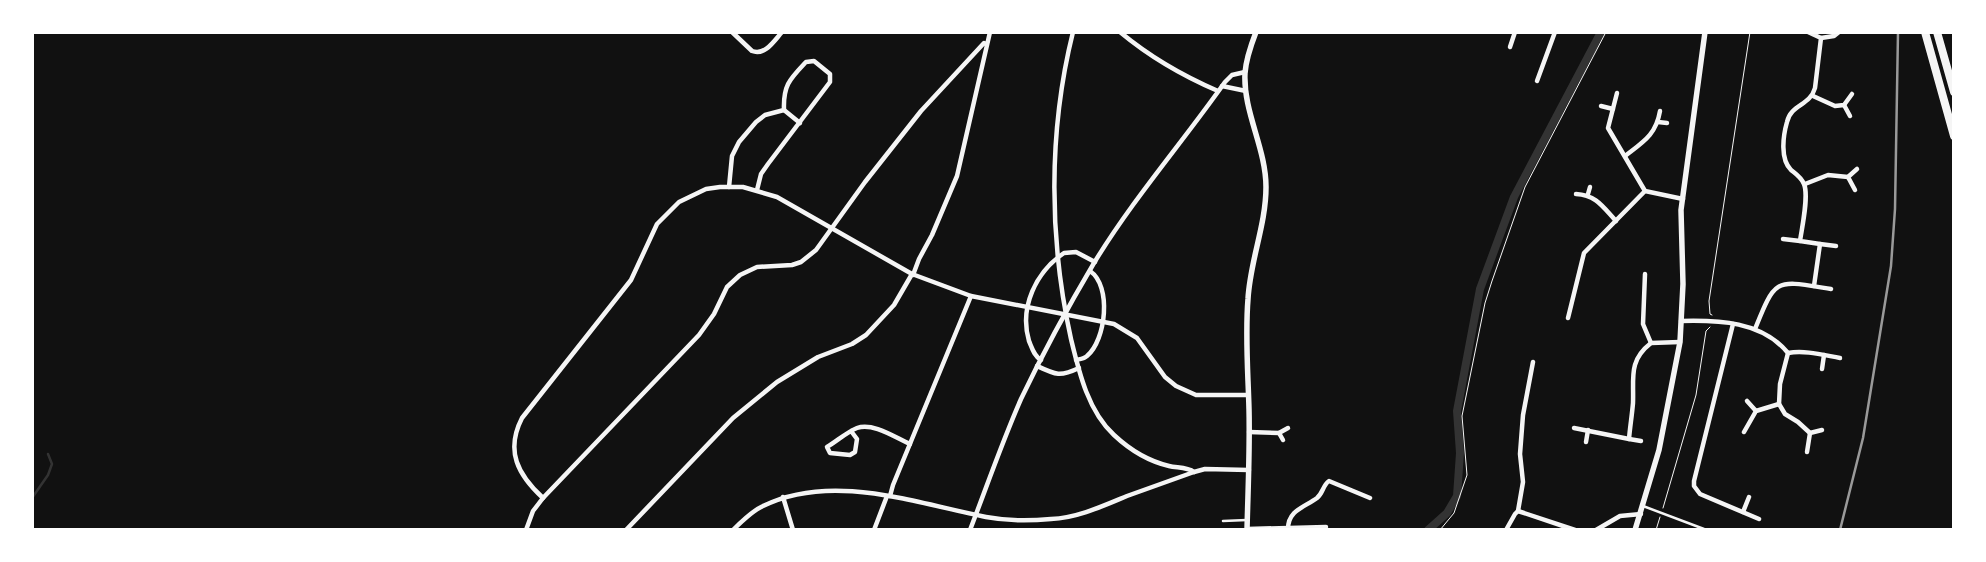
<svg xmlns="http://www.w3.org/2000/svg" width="1986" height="562" viewBox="0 0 1986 562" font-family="'IBM Plex Sans',sans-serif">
<rect width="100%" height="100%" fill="#111"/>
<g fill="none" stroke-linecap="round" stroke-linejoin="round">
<path stroke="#333" stroke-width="2.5" d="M 32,498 L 48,475 L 52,464 L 48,454"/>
<path stroke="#333" stroke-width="8" d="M 1428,530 L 1447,513 L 1457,496 L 1460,453 L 1457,411 L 1480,289 L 1514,197 L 1601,32"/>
<g stroke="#f5f5f5" stroke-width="1">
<path d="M 1712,315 L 1710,314 L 1709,301 L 1750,32"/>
<path d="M 1663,508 L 1696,395 L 1706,331 L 1710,327"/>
<path d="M 1440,530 L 1454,513 L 1467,475 L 1462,416 L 1485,303 L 1492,281 L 1525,187 L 1606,32"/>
<path d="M 1656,530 L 1660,517"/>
</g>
<g stroke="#f5f5f5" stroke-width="2.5">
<path d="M 1643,506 L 1704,529"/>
<path d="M 1223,521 L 1247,520"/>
</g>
<g stroke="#f5f5f5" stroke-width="4.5">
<path d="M 732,32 L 752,51 C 765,56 774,41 782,32"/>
<path d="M 1073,32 C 1048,132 1049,240 1071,339 C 1079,372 1088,411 1114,435 C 1130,450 1148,461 1169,466 C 1177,468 1187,467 1194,472"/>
<path d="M 1120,32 C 1150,57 1183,76 1218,91"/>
<path d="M 1808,32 L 1821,38 L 1815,88 C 1810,106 1791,104 1787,122 C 1783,136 1780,159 1791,170 C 1796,174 1801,177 1804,184 C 1809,196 1802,227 1800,241 L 1820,244 L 1814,286"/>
<path d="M 1821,38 L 1834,36 L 1839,32"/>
<path d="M 1510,47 L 1515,32"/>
<path d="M 1537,81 L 1555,32"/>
<path d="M 1222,86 L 1246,91"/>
<path d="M 1617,93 L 1608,128 L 1645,191"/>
<path d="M 1813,96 L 1835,106 L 1844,105 L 1852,94"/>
<path d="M 1844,105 L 1850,116"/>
<path d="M 1601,106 L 1613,109"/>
<path d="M 784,110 L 800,123"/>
<path d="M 1658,122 L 1667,123"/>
<path d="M 1625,156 C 1643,142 1656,135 1660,111"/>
<path d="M 1805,184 L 1828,175 L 1848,177"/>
<path d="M 729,187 L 732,156 L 739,142 L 756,122 L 765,115 L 784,110 C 783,85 790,79 806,62 L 814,61 L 830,74 L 830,82 L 768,164 L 761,174 L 757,190"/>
<path d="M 1855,190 L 1848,177 L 1857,169"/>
<path d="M 1576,194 C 1596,195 1603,207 1616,221"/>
<path d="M 1588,194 L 1590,187"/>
<path d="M 1783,239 L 1800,241"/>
<path d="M 1820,244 L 1836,246"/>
<path d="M 1645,274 L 1643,324 L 1651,343"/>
<path d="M 913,275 L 919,259 L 932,235 L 957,176 L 990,32"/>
<path d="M 1568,318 L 1584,253 L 1645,191 L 1683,199"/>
<path d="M 1681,321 C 1718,320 1762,321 1788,353 L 1780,384 L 1779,404 L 1785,414 L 1798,422 L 1810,433"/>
<path d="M 1733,324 L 1694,481 L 1694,486 L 1700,494 L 1759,519"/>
<path d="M 1755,329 C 1776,277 1775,280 1831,289"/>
<path d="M 1788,353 C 1805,350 1823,355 1840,358"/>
<path d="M 1041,360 C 1034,356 1032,348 1029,341 C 1019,307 1036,272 1064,253 L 1076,252 L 1095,262"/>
<path d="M 1076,360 C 1080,359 1084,359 1087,356 C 1106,340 1112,286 1090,271"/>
<path d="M 1037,366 C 1056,375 1060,377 1079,368"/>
<path d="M 1822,369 L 1824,355"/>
<path d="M 1747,401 L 1756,411"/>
<path d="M 1574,428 L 1629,439 C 1630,427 1632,415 1633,403 C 1634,378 1628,361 1651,343 L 1680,342"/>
<path d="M 851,431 L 857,439 L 855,452 L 850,455 L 830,453 L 827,447 C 837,441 847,432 857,428 C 873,422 896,438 910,444"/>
<path d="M 1249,432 L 1279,433"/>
<path d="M 1744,432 L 1756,411 L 1779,404"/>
<path d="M 1629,439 L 1641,441"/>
<path d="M 1283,440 L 1279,433 L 1288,428"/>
<path d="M 1586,442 L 1588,430"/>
<path d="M 1807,452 L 1810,433 L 1822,430"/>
<path d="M 890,496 L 893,485 L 971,296"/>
<path d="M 783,497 L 793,530"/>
<path d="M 543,498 C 518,475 505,451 522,418 L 631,280 L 657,224 L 679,202 L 706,189 L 720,187 L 743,187 L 777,197 L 912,274 L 971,296 L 1114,324 L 1137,338 L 1165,377 L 1176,386 L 1196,395 L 1248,395"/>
<path d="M 1518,511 L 1575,530"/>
<path d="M 1743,512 L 1749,497"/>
<path d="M 1247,529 L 1326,527"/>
<path d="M 1288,529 C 1288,510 1305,507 1317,498 C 1323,493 1323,485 1329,481 L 1370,498"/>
<path d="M 526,530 L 533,511 L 543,498 L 699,335 L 714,314 L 727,287 L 740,275 L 757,267 L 792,265 L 801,262 L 816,250 L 865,182 L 921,111 L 984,43 L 986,44"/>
<path d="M 626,530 L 733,418 L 777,382 L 818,357 L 852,344 L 866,335 L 894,305 L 912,274"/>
<path d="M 733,530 C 742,521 752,511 763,506 C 832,472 915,503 986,517 C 1007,521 1029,521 1051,519 C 1077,518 1103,506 1127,496 C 1149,488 1172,480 1194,472 L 1205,469 L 1249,470"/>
<path d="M 874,530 L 887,496"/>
<path d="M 970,530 C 987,486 1002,442 1021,399 C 1043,353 1068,307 1094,263 C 1133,199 1182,143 1225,82 L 1232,75 L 1245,72"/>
<path d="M 1506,530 L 1515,514 L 1518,511 L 1523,482 L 1520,454 L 1523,415 L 1533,362"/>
<path d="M 1596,530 L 1620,516 L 1641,514"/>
</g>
<g stroke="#f5f5f5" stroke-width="5.5">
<path d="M 1247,530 C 1248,489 1250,449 1249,409 C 1248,372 1245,335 1248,299 C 1250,261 1266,225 1266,187 C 1266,148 1243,112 1245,73 C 1246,59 1251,45 1256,32"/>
<path d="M 1635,530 L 1659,450 L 1680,342 L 1683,284 L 1681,210 L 1705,32"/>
</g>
<g stroke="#f5f5f5" stroke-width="8">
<path d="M 1925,32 L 1954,136"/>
<path d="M 1937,32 L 1954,92"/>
</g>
<path stroke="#9a9a9a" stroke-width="2.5" d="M 1840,530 L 1863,438 L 1891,266 L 1895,209 L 1898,32"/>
</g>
<rect width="1986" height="562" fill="none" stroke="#ffffff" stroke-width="68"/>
</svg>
